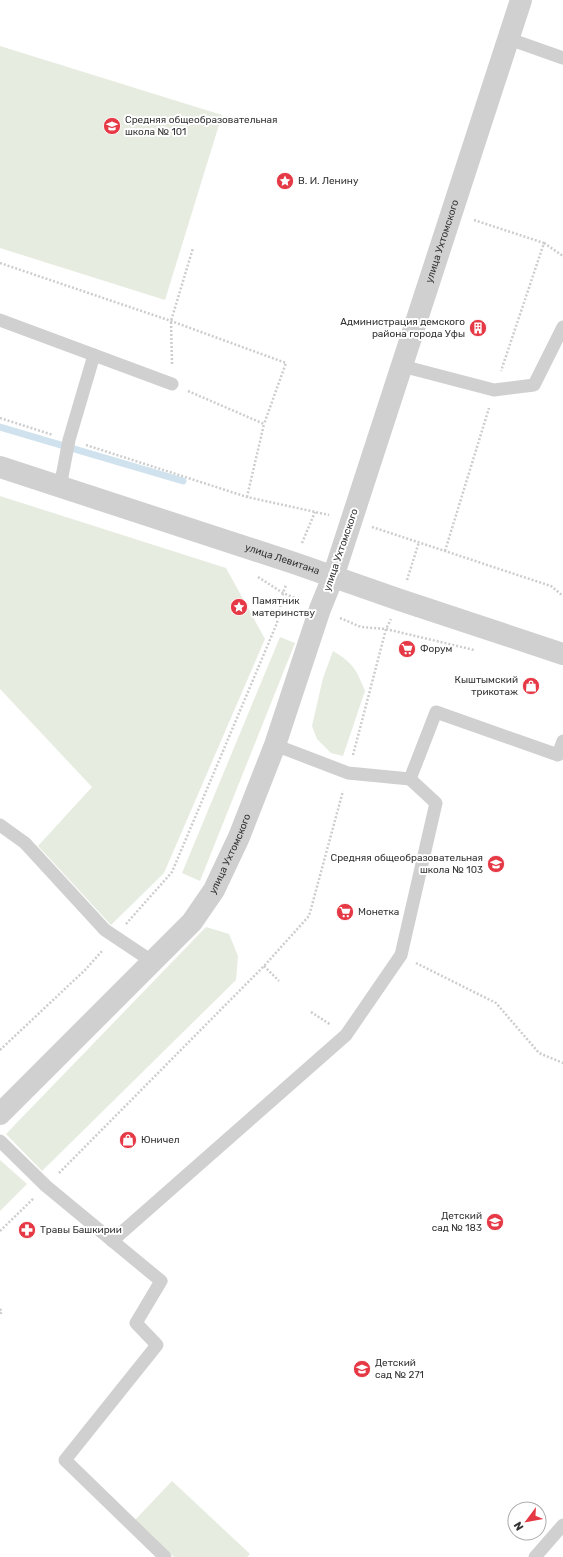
<svg xmlns="http://www.w3.org/2000/svg" width="563" height="1557" viewBox="0 0 563 1557" font-family="Rubik,sans-serif">
<rect width="100%" height="100%" fill="#fff"/>
<g fill="#e6ecdf">
<path d="M 0,46 L 222,115 L 165,300 L 0,248 Z"/>
<path d="M 0,496 L 226,568 L 265,639 L 164,873 L 111,925 L 38,846 L 92,787 L 0,689 Z"/>
<path d="M 280,637 L 295,643 L 200,881 L 182,873 Z"/>
<path d="M 333,651 C 353,663 356,669 365,691 L 343,756 L 331,753 L 317,739 L 312,726 L 323,678 Z"/>
<path d="M 206,927 L 229,934 L 238,956 L 236,980 L 42,1171 L 6,1134 Z"/>
<path d="M 0,1160 L 27,1184 L 0,1211 Z"/>
<path d="M 172,1481 L 250,1554 L 247,1557 L 174,1557 L 135,1520 Z"/>
</g>
<g fill="none" stroke-linecap="round" stroke-linejoin="round">
<path stroke="#cfe2ee" stroke-width="7" d="M 0,427 L 183,481"/>
<g stroke="#cdcdcd" stroke-width="2.5" stroke-dasharray="2 2" stroke-linecap="butt">
<path d="M 474,220 L 544,243 L 501,371"/>
<path d="M 544,243 L 563,256"/>
<path d="M 0,263 L 171,321 L 286,363 L 264,424"/>
<path d="M 172,364 L 171,321 L 193,248"/>
<path d="M 188,391 L 264,424 L 247,497"/>
<path d="M 0,418 L 53,435"/>
<path d="M 86,445 L 247,497 L 329,515"/>
<path d="M 372,527 L 551,586 L 563,596"/>
<path d="M 302,543 L 315,512"/>
<path d="M 445,551 L 489,408"/>
<path d="M 258,577 L 283,593 L 300,600"/>
<path d="M 407,580 L 419,542"/>
<path d="M 340,618 L 361,627 L 386,629 L 474,650"/>
<path d="M 353,755 L 386,629 L 391,619"/>
<path d="M 126,924 L 172,872 L 277,623 L 283,593 L 286,585"/>
<path d="M 416,963 L 496,1003 L 539,1053 L 563,1063"/>
<path d="M 264,966 L 279,981"/>
<path d="M 311,1012 L 331,1025"/>
<path d="M 0,1050 L 85,970 L 103,950"/>
<path d="M 59,1173 L 264,966 L 309,916 L 343,791"/>
<path d="M 0,1231 L 34,1198"/>
<path d="M 0,1309 L 2,1312 L 0,1314"/>
</g>
<g stroke="#d0d0d0" stroke-width="13">
<path d="M 509,39 L 563,58"/>
<path d="M 0,320 L 172,384"/>
<path d="M 402,366 L 494,390 L 534,385 L 563,327"/>
<path d="M 60,487 L 69,440 L 94,355"/>
<path d="M 275,745 L 348,773 L 410,779 L 436,712 L 558,755 L 563,741"/>
<path d="M 0,825 L 25,843 L 105,930 L 153,962"/>
<path d="M 0,1141 L 46,1186 L 161,1281 L 136,1323 L 157,1345 L 65,1460 L 165,1557"/>
<path d="M 112,1241 L 346,1035 L 401,955 L 436,803 L 410,779"/>
<path d="M 535,1557 L 563,1525"/>
</g>
<path stroke="#d0d0d0" stroke-width="22" id="s1" d="M 333,577 L 521,0"/>
<g stroke="#d0d0d0" stroke-width="22">
<path id="s2" d="M 0,467 L 294,563 L 400,600 L 563,654"/>
<path id="s3" d="M 0,1114 L 192,922 L 214,890 L 239,837 L 275,745 L 320,609 L 333,577"/>
</g>
</g>
<defs>
<symbol id="school-disc" viewBox="-11 -11 22 22"><circle r="9.5" fill="#e63946" stroke="#fff"/><path d="M0-5L7-2L0 1L-7-2ZM-4 1L0 2.5L4 1V4Q0 6-4 4Z" fill="#fff"/></symbol>
<symbol id="sight-disc" viewBox="-11 -11 22 22"><circle r="9.5" fill="#e63946" stroke="#fff"/><path d="M0-6L1.8-2.2L6-1.7L2.9 1.2L3.7 5.4L0 3.3L-3.7 5.4L-2.9 1.2L-6-1.7L-1.8-2.2Z" fill="#fff"/></symbol>
<symbol id="building-disc" viewBox="-11 -11 22 22"><circle r="9.5" fill="#e63946" stroke="#fff"/><path d="M-4-6H4V6H1V3H-1V6H-4ZM-2.5-4.3h1.7v1.8h-1.7ZM.8-4.3h1.7v1.8H.8ZM-2.5-1h1.7V.8h-1.7ZM.8-1h1.7V.8H.8Z" fill="#fff"/></symbol>
<symbol id="supermarket-disc" viewBox="-11 -11 22 22"><circle r="9.5" fill="#e63946" stroke="#fff"/><path d="M-6-5.5h2.5l.6 2H6L4.5 2H-2.5L-4.4-4H-6ZM-1.5 3.2a1.3 1.3 0 1 0 .1 0ZM3 3.2a1.3 1.3 0 1 0 .1 0Z" fill="#fff"/></symbol>
<symbol id="shop-disc" viewBox="-11 -11 22 22"><circle r="9.5" fill="#e63946" stroke="#fff"/><path d="M-5-2.5h2.3a2.7 3.5 0 0 1 5.4 0H5L5.5 6h-11ZM-1.5-2.5h3a1.5 2.3 0 0 0-3 0Z" fill="#fff"/></symbol>
<symbol id="pharmacy-disc" viewBox="-11 -11 22 22"><circle r="9.5" fill="#e63946" stroke="#fff"/><path d="M-2-6h4v4h4v4h-4v4h-4v-4h-4v-4h4Z" fill="#fff"/></symbol>
</defs>
<g fill-rule="evenodd">
<use href="#school-disc" x="102" y="116" width="20" height="20"/>
<use href="#sight-disc" x="275" y="171" width="20" height="20"/>
<use href="#building-disc" x="468" y="318" width="20" height="20"/>
<use href="#sight-disc" x="229" y="597" width="20" height="20"/>
<use href="#supermarket-disc" x="397" y="639" width="20" height="20"/>
<use href="#shop-disc" x="521" y="676" width="20" height="20"/>
<use href="#school-disc" x="486" y="854" width="20" height="20"/>
<use href="#supermarket-disc" x="335" y="902" width="20" height="20"/>
<use href="#shop-disc" x="118" y="1130" width="20" height="20"/>
<use href="#school-disc" x="485" y="1212" width="20" height="20"/>
<use href="#pharmacy-disc" x="17" y="1220" width="20" height="20"/>
<use href="#school-disc" x="352" y="1359" width="20" height="20"/>
</g>
<g text-anchor="middle" dominant-baseline="central" stroke-width="4" stroke-linejoin="round" paint-order="stroke">
<g font-size="10" fill="#333" stroke="#fff" text-anchor="start">
<text x="125" y="120">Средняя общеобразовательная<tspan x="125" dy="12">школа № 101</tspan></text>
<text x="298" y="181">В. И. Ленину</text>
<text x="465" y="322" text-anchor="end">Администрация демского<tspan x="465" dy="12">района города Уфы</tspan></text>
<text x="252" y="601">Памятник<tspan x="252" dy="12">материнству</tspan></text>
<text x="420" y="649">Форум</text>
<text x="518" y="680" text-anchor="end">Кыштымский<tspan x="518" dy="12">трикотаж</tspan></text>
<text x="483" y="858" text-anchor="end">Средняя общеобразовательная<tspan x="483" dy="12">школа № 103</tspan></text>
<text x="358" y="912">Монетка</text>
<text x="141" y="1140">Юничел</text>
<text x="482" y="1216" text-anchor="end">Детский<tspan x="482" dy="12">сад № 183</tspan></text>
<text x="40" y="1230">Травы Башкирии</text>
<text x="375" y="1363">Детский<tspan x="375" dy="12">сад № 271</tspan></text>
</g>
<g font-size="10" fill="#333" stroke="#fff">
<text stroke="none"><textPath href="#s1" startOffset="353">улица Ухтомского</textPath></text>
<text transform="translate(341 550) rotate(-71)">улица Ухтомского</text>
<text stroke="none"><textPath href="#s2" startOffset="297">улица Левитана</textPath></text>
<text stroke="none"><textPath href="#s3" startOffset="350">улица Ухтомского</textPath></text>
</g>
</g>
<g transform="translate(527 1521) rotate(238)"><circle r="19" fill="#ffffff" stroke="#adadad"/>
<path d="M0-3L7 15L0 10L-7 15Z" fill="#e63946"/>
<text y="-6" font-size="11" font-weight="bold" text-anchor="middle" fill="#333333">N</text>
</g>
</svg>
